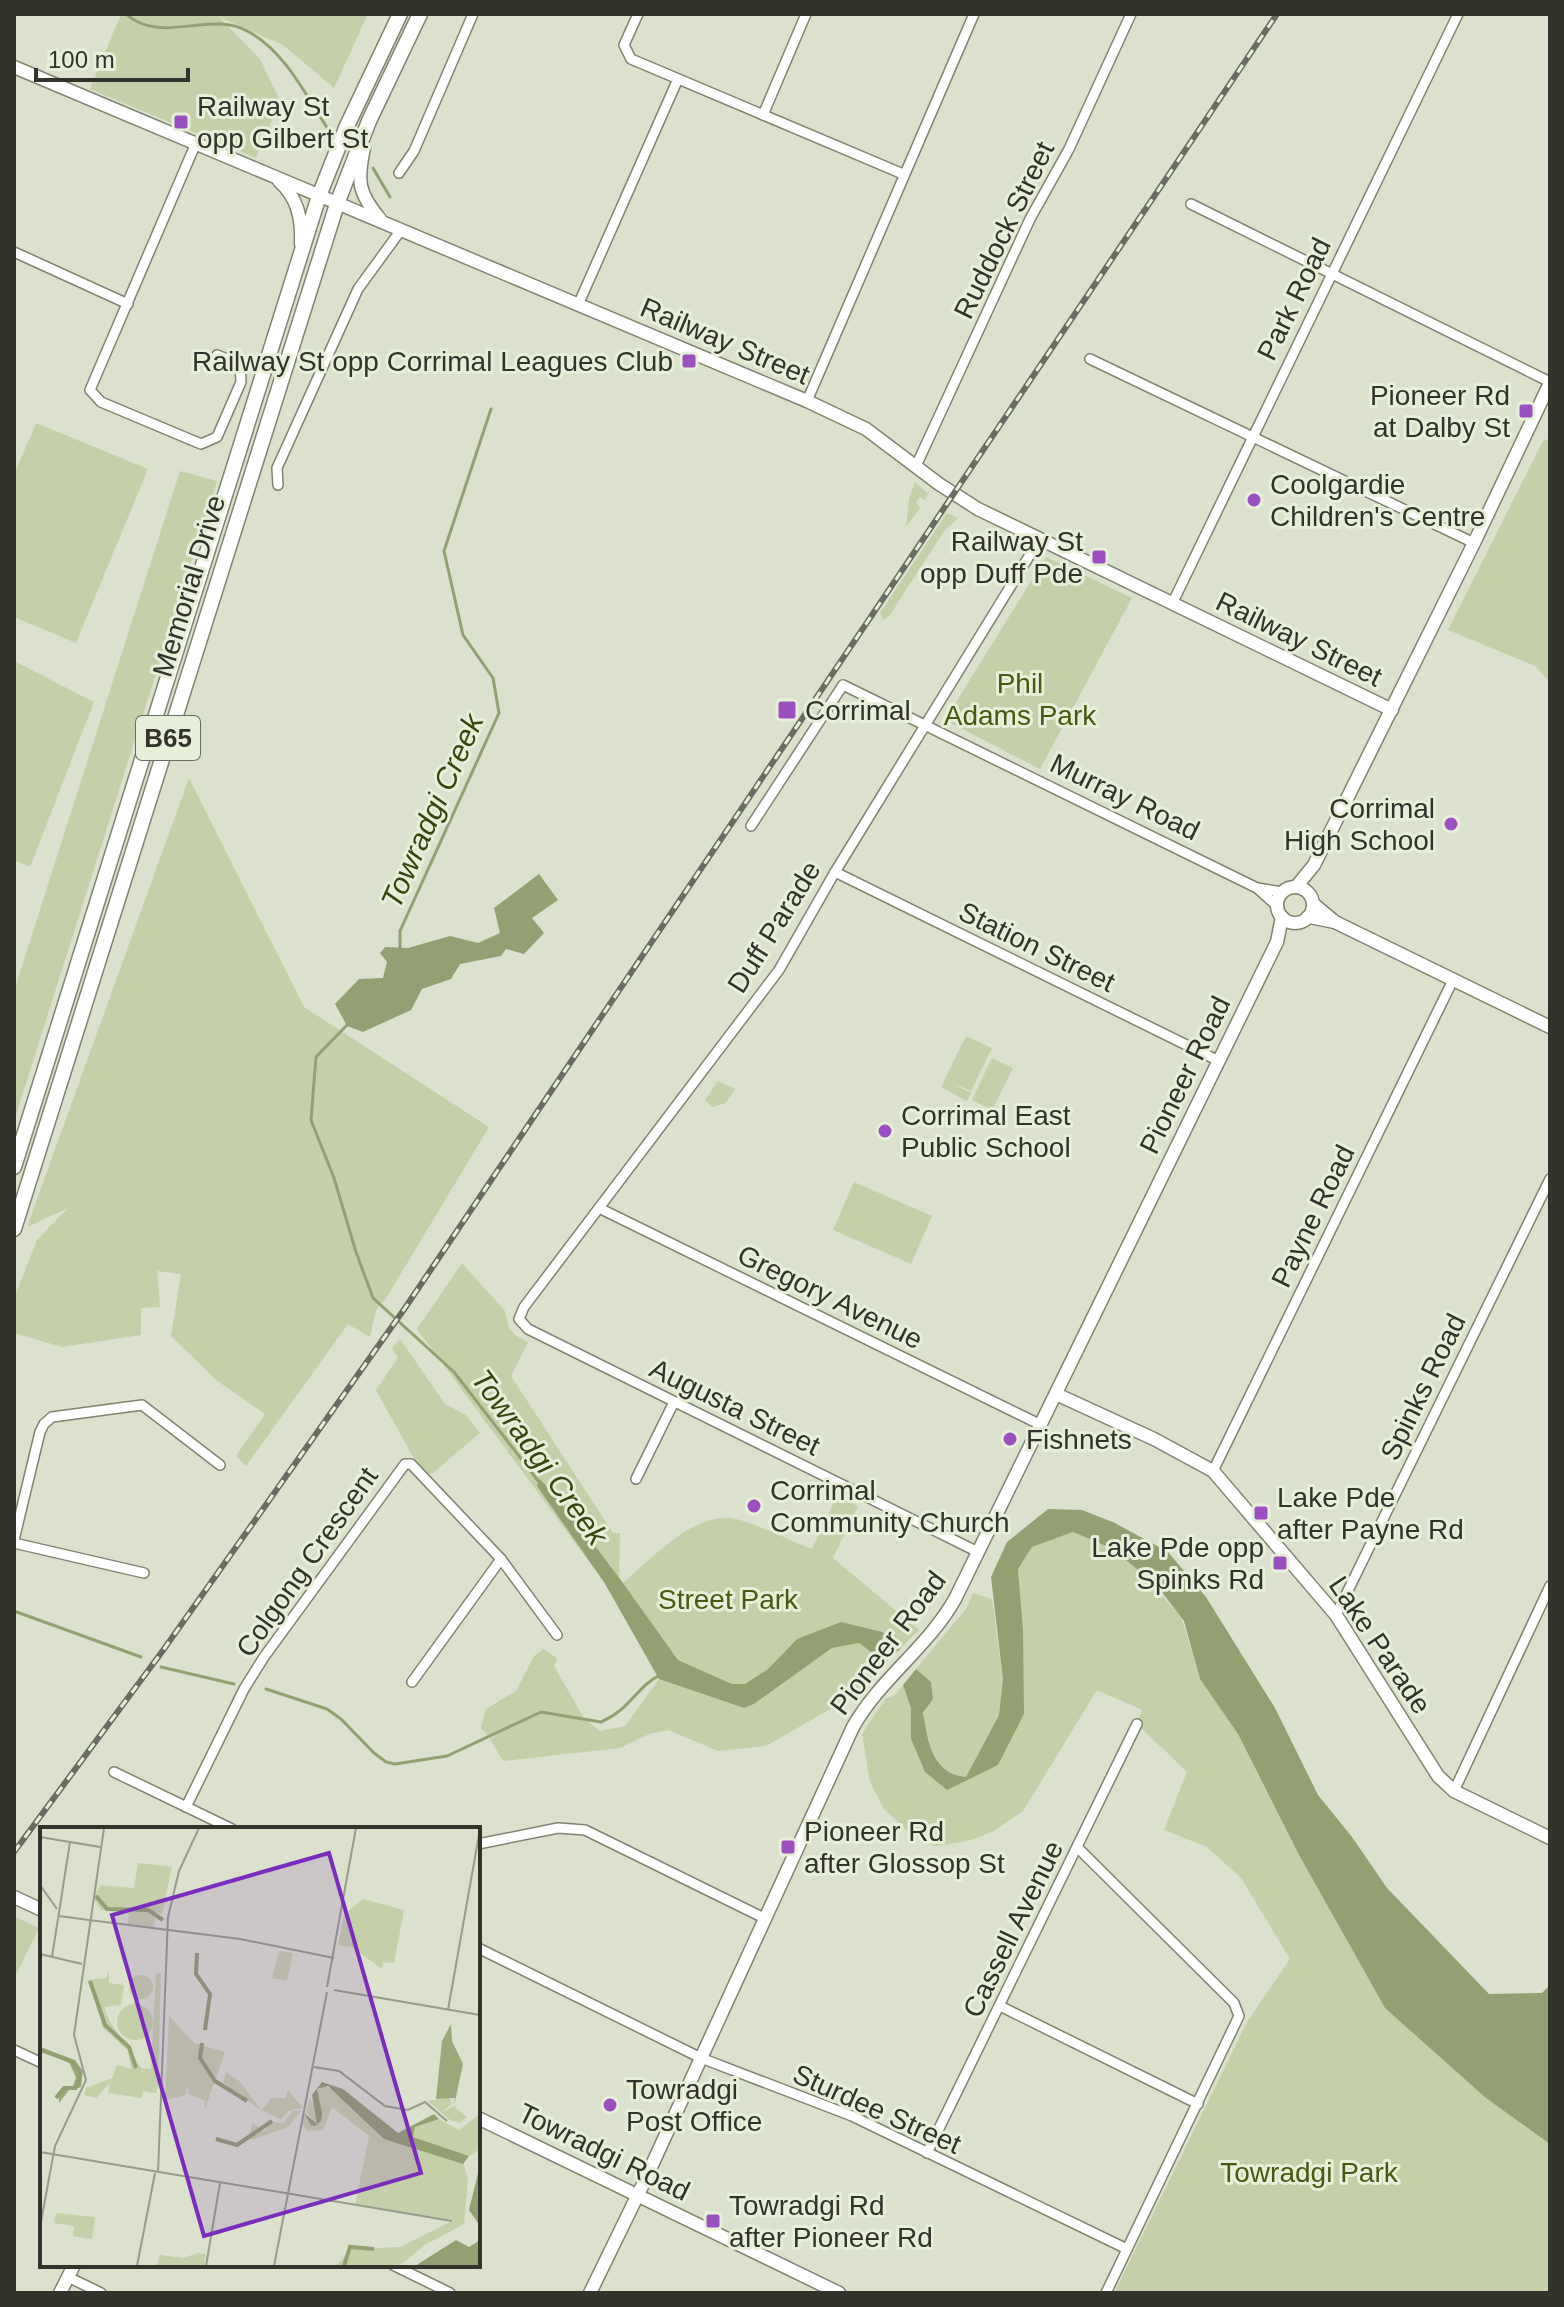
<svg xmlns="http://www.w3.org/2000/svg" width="1564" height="2307" viewBox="0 0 1564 2307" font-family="Helvetica,sans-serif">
<rect width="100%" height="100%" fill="#dbe1cc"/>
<g fill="#c5d0a8">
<path d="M 121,14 L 368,14 L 334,88 L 283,45 L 219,17 L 260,59 L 280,101 L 256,158 L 90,89 Z"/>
<path d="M 36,423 L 148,469 L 76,643 L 14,617 L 14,475 Z"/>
<path d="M 1550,438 L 1550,682 L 1535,666 L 1448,630 L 1543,441 Z"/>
<path d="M 180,471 L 217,481 L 14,1121 L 14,991 Z"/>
<path d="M 915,482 L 928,494 L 925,500 L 920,497 L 916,502 L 920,508 L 906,527 L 909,499 Z"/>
<path d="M 947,513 L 958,518 L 945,530 L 889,616 L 883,620 L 880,613 Z"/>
<path d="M 1046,557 L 1132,598 L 1040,769 L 945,720 Z"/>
<path d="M 14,661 L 94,702 L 30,867 L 14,860 Z"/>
<path d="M 189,778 L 304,1007 L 489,1127 L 385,1300 L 376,1310 L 370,1337 L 348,1324 L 246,1466 L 236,1456 L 265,1414 L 216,1380 L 171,1336 L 181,1274 L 157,1271 L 160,1307 L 141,1308 L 141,1335 L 62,1347 L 14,1333 L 14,1298 L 37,1240 L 68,1208 L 27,1227 Z"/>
<path d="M 966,1036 L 992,1048 L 971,1091 L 950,1082 L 971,1093 L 967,1101 L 941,1087 Z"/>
<path d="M 992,1058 L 1013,1068 L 992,1110 L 972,1100 Z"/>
<path d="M 718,1081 L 735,1089 L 726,1103 L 713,1107 L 705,1100 Z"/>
<path d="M 854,1182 L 932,1216 L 911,1264 L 833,1230 Z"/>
<path d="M 462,1263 L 505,1311 L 509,1328 L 515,1335 L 528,1342 L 511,1376 L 613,1533 L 620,1533 L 619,1577 L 604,1582 L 417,1329 Z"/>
<path d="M 400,1339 L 445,1404 L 466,1415 L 480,1433 L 433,1473 L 427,1474 L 413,1457 L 376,1390 L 398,1358 L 392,1348 Z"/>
<path d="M 837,1496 L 858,1506 L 833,1558 L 919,1630 L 901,1648 L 882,1632 L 797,1639 L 768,1669 L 745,1684 L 732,1684 L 678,1660 L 623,1583 C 651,1559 692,1514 731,1518 C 752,1521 790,1541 812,1549 Z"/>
<path d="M 1073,1532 L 1113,1549 L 1138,1570 L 1181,1616 L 1200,1679 L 1238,1734 L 1299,1855 L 1385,2008 L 1550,2138 L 1550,2293 L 1114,2293 L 1247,2022 L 1290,1959 L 1241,1878 L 1207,1847 L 1164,1830 L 1187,1772 L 1137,1724 L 1142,1710 L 1097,1690 L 1023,1811 L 992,1832 L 968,1841 L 935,1846 L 906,1830 L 884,1809 L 870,1782 L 862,1734 L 885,1699 L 895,1695 L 903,1685 L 911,1708 L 911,1739 L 925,1772 L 947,1790 L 969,1778 L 1023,1672 L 1018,1569 L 1032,1547 Z"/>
<path d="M 973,1593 L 992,1599 L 1003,1679 L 999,1715 L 966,1777 C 933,1774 929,1742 923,1715 L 933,1699 L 931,1682 L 916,1669 L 966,1609 Z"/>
<path d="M 859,1643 L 885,1663 L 858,1696 L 848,1699 L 766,1746 L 718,1751 L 668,1730 L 649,1734 L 620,1748 L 503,1761 L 490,1739 L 515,1725 L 489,1737 L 481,1728 L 486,1709 L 516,1691 L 534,1656 L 543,1649 L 557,1658 L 554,1666 L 584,1718 L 600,1731 L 625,1726 L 659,1679 L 744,1708 L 754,1704 L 832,1648 Z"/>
<path d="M 14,1916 L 39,1928 L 14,1979 Z"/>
</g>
<g fill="#94a072">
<path d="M 539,874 L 558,900 L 532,918 L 544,933 L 524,954 L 506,949 L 501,956 L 460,964 L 451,979 L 422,989 L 411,1010 L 363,1032 L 347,1026 L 335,1004 L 359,979 L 383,978 L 387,962 L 380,953 L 385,947 L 408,948 L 450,936 L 478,943 L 500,933 L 494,908 Z"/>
<path d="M 540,1479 L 574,1518 L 623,1583 L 678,1660 L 732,1684 L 745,1684 L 768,1669 L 797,1639 L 841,1622 L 882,1632 L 901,1648 L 885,1663 L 859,1643 L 832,1648 L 754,1704 L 744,1708 L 659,1679 L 604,1582 L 537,1486 Z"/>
<path d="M 1048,1509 L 1082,1510 L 1115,1523 L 1168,1552 L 1206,1597 L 1275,1708 L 1318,1795 L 1352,1837 L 1387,1888 L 1489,1994 L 1542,1993 L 1550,1985 L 1550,2144 L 1486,2098 L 1385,2008 L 1299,1855 L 1238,1734 L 1200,1679 L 1184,1621 L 1158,1587 L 1113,1549 L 1073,1532 L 1032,1547 L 1018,1569 L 1023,1630 L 1024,1714 L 998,1765 L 947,1790 L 925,1772 L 911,1739 L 911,1708 L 903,1685 L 916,1669 L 931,1682 L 933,1699 L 923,1713 C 928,1741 932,1774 966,1777 L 999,1715 L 1003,1679 L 991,1577 L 1007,1542 Z"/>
</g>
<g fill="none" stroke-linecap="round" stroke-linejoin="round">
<g stroke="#94a072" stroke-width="3">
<path d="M 126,14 C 162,46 210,9 249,32 C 286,52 307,98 330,132"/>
<path d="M 373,168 L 390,197"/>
<path d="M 400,948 L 400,931 L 499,713 L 493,678 L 463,635 L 444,551 L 491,409"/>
<path d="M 349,1023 L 316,1057 L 311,1120 L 334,1178 L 356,1252 L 373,1298 L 454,1372 L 539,1482"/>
<path d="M 14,1611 L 141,1657"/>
<path d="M 161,1667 L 234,1684"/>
<path d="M 266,1689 L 327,1709 L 341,1719 L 374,1753 L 386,1762 L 395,1764 L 447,1756 L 541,1712 L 601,1722 C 631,1709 636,1687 660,1675"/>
</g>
<defs>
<g id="minor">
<path d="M 638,14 L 624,45 L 631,59 L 903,174"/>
<path d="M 763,115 L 806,14"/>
<path d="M 196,143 L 90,390 L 101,402 L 201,444 L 217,437 L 241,382 L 240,364 L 217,355"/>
<path d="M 399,173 L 414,151 L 473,14"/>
<path d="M 1191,204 L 1550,382"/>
<path d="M 14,252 L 128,304"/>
<path d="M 578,305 L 678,79"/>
<path d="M 1090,359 L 1474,543"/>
<path d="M 807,401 L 974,14"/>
<path d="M 916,466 L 1030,219 L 1069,149 L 1131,14"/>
<path d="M 278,485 L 277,468 L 358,289 L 401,230"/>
<path d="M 1172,604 L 1458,14"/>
<path d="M 751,826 L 843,685 L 1257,888 L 1277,906"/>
<path d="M 835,872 L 1219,1061"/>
<path d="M 1257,888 L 1282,892"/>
<path d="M 599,1208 L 1041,1425"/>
<path d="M 1213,1471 L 1453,980"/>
<path d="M 636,1479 L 674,1402"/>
<path d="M 14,1540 L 40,1432 L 44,1424 L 52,1417 L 142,1405 L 220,1465"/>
<path d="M 14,1543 L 144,1573"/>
<path d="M 978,1552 L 528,1329 L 519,1319 L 524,1307 L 779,970 L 835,872 L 1039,540"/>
<path d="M 1336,1615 L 1550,1179"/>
<path d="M 412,1682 L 501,1559"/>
<path d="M 114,1772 L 232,1829"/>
<path d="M 1454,1791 L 1550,1586"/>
<path d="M 186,1807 L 244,1689 L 264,1657 L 405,1464 L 411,1464 L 501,1559 L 557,1635"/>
<path d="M 478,1844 L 558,1828 L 585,1830 L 764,1918"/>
<path d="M 1077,1847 L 1234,2003 L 1239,2016 L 1106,2293"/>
<path d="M 478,1948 L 701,2058 L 852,2116 L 1127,2249"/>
<path d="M 1000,2006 L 1198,2104"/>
<path d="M 14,2050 L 42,2063"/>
<path d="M 927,2153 L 1137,1724"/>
<path d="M 393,2265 L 450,2293"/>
<path d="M 68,2277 L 101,2293"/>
</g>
<g id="tertiary">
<path d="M 1313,903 L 1337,923"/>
<path d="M 1307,917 L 1337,923"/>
</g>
<g id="secondary">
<path d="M 14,67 L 807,401 L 866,429 L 939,484 L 978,509 L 1392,710"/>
<path d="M 364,148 C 357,181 358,193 380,219"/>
<path d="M 279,181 C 298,198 302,219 301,244"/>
<path d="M 1296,887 L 1314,865 L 1474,543 L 1550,383"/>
<circle cx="1295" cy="905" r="18"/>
<path d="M 1337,923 L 1550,1027"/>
<path d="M 1056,1394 L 1154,1439 L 1213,1471 L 1336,1615 L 1438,1776 L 1454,1791 L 1550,1838"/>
<path d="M 14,1897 L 42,1910"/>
<path d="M 478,2118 L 839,2293"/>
<path d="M 60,2293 L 74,2265"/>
<path d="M 590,2293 L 646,2178 L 853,1727 C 880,1679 928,1647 955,1599 L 1277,942 L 1282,917"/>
</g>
<g id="primary">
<path d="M 14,1167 L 319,196 L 346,128 L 400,14"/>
<path d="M 14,1229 L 337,204 L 369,121 L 420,14"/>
</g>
</defs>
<use href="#minor" stroke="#7e8470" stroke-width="12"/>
<use href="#tertiary" stroke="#7e8470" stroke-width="14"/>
<use href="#secondary" stroke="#7e8470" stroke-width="15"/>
<use href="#primary" stroke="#7e8470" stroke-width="17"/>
<use href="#minor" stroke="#fff" stroke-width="9"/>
<use href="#tertiary" stroke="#fff" stroke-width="11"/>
<use href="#secondary" stroke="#fff" stroke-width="12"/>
<use href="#primary" stroke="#fff" stroke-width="14"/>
<defs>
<path id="rail" d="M 14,1852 L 164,1649 L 405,1308 L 1277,14"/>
</defs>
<use href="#rail" stroke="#696c60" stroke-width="6"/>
<use href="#rail" stroke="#e8efd9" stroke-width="3" stroke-dasharray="9" stroke-linecap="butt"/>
</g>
<g fill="#9c4fc1" stroke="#e8efd9" stroke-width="3">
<rect x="173" y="114" width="16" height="16" rx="4"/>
<rect x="681" y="353" width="16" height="16" rx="4"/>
<rect x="1518" y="403" width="16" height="16" rx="4"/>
<circle cx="1254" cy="500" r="8"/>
<rect x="1091" y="549" width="16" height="16" rx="4"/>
<rect x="777" y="700" width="20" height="20" rx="4"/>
<circle cx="1451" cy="824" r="8"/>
<circle cx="885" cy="1131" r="8"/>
<circle cx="1010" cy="1439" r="8"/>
<circle cx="754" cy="1506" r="8"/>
<rect x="1253" y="1505" width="16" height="16" rx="4"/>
<rect x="1272" y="1555" width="16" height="16" rx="4"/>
<rect x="780" y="1839" width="16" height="16" rx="4"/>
<circle cx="610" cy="2105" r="8"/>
<rect x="705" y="2213" width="16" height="16" rx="4"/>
</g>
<g text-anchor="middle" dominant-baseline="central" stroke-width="6" stroke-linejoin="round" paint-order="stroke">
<rect fill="#e8efd9" stroke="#696c60" stroke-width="2" x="136" y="716" width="64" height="44" rx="6"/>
<g font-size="26" font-weight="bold" fill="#32342c">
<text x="168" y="738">B65</text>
</g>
<g font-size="28" fill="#32342c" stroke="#e8efd9" text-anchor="start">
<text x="197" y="106">Railway St<tspan x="197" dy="32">opp Gilbert St</tspan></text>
<text x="673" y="361" text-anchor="end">Railway St opp Corrimal Leagues Club</text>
<text x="1510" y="395" text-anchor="end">Pioneer Rd<tspan x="1510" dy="32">at Dalby St</tspan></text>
<text x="1270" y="484">Coolgardie<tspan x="1270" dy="32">Children's Centre</tspan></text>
<text x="1083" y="541" text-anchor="end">Railway St<tspan x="1083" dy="32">opp Duff Pde</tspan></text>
<text x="805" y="710">Corrimal</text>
<text x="1435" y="808" text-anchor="end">Corrimal<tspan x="1435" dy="32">High School</tspan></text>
<text x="901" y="1115">Corrimal East<tspan x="901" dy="32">Public School</tspan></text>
<text x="1026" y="1439">Fishnets</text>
<text x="770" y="1490">Corrimal<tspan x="770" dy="32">Community Church</tspan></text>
<text x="1277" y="1497">Lake Pde<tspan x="1277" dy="32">after Payne Rd</tspan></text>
<text x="1264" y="1547" text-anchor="end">Lake Pde opp<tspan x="1264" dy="32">Spinks Rd</tspan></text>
<text x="804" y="1831">Pioneer Rd<tspan x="804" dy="32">after Glossop St</tspan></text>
<text x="626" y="2089">Towradgi<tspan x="626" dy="32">Post Office</tspan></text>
<text x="729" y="2205">Towradgi Rd<tspan x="729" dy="32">after Pioneer Rd</tspan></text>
</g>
<g font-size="28" fill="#32342c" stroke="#e8efd9">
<text transform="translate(1004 230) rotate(-64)">Ruddock Street</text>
<text transform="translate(1294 299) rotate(-64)">Park Road</text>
<text transform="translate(725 341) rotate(23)">Railway Street</text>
<text transform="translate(189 586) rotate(-73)">Memorial Drive</text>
<text transform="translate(1299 639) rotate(26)">Railway Street</text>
<text transform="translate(1125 797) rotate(26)">Murray Road</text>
<text transform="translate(774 927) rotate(-58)">Duff Parade</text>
<text transform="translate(1037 947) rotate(26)">Station Street</text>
<text transform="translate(1185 1075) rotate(-64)">Pioneer Road</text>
<text transform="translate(1313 1216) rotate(-64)">Payne Road</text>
<text transform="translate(830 1297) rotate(26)">Gregory Avenue</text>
<text transform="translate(1423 1387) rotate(-64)">Spinks Road</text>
<text transform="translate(735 1407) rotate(26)">Augusta Street</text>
<text transform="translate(307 1562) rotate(-55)">Colgong Crescent</text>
<text transform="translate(888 1643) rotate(-53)">Pioneer Road</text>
<text transform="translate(1380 1645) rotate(56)">Lake Parade</text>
<text transform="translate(1013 1929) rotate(-64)">Cassell Avenue</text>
<text transform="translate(877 2109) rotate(24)">Sturdee Street</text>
<text transform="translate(604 2152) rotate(26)">Towradgi Road</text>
</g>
<g font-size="28" fill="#4b580f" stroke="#e8efd9">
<text x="1020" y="683">Phil<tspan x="1020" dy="32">Adams Park</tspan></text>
<text x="728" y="1599">Street Park</text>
<text x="1309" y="2172">Towradgi Park</text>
</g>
<g font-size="30" font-style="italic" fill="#3a440e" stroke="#e8efd9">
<text transform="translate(432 811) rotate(-66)">Towradgi Creek</text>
<text transform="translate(540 1457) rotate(54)">Towradgi Creek</text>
</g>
</g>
<g transform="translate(40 1827)">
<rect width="440" height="440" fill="#dbe1cc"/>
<path d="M 98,36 L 132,40 L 122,87 L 105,83 L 115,91 L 114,100 L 88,97 L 89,85 L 61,83 L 53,70 L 61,58 L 94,61 ZM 323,72 L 364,83 L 354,136 L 343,135 L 342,142 L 312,120 L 298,118 L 304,88 ZM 239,124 L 253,126 L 247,154 L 232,151 ZM 69,143 L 69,156 L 84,158 L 81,178 L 64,180 L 70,195 L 101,241 L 111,242 L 116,146 L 121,146 L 118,260 L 116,266 L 103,264 L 102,271 L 68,266 L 70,256 L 56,271 L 44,268 L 46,261 L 72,251 L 77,238 L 91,242 L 88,224 L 62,200 L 59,177 L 47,153 L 66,151 ZM89 160a12 12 0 1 1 24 0a12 12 0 1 1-24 0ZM77 195a18 18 0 1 1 36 0a18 18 0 1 1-36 0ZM 129,189 L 154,216 L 185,225 L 165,282 L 165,274 L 149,267 L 147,258 L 145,268 L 125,273 ZM 186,245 L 199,254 L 221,283 L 183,256 ZM 282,258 L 300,266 L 344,312 L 423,335 L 428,352 L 424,397 L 385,418 L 359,439 L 295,439 L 313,422 L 360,420 L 414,393 L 315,378 L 329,309 L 292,280 L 283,303 L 267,304 L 261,295 L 264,286 L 271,298 L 276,297 L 266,284 L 270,271 L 281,294 L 276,266 ZM 248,263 L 263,281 L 248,284 L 241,293 L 222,283 L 231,271 L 246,271 ZM 409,271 L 412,276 L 403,285 L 414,279 L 427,290 L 420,296 L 410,293 L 388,274 ZM 253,284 L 261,284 L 248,300 L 212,313 L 208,309 L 213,296 L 224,305 L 230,295 L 243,296 ZM 440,287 L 440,322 L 429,329 L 373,310 L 375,300 L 399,292 L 419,303 ZM 16,386 L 55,390 L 52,412 L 33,409 L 34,399 L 14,396 ZM 157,426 L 166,427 L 164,439 L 116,439 L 120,428 L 144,431 Z" fill="#c5d0a8"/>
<path d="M 411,197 L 412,214 L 423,237 L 414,279 L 415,271 L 396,272 L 402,214 ZM 0,220 L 35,233 L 43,244 L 41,260 L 29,263 L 19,276 L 19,265 L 33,259 L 36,251 L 29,235 L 0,225 Z" fill="#9ca87a"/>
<path d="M 282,255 L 303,262 L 358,306 L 394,287 L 399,292 L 375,300 L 373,310 L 429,329 L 423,337 L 344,312 L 288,259 L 277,262 L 282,286 L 281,294 L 275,299 L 271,298 L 264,286 L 277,297 L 272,268 ZM 440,338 L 440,399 L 429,383 ZM 416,413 L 429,420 L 440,413 L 440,439 L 375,439 Z" fill="#94a072"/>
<path fill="none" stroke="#94a072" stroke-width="4" d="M 56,69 L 67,82 L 108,83 L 123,93M 157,126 L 156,147 L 170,167 L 165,203M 50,154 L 65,198 L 89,220 L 96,241M 162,216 L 160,231 L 175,254 L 207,274M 0,222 L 32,235 L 40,245 L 37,261M 16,271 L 24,261 L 37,261M 176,312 L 197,318 L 232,294M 304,439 L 310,420 L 334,422"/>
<path fill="none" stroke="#979c8c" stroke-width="2" d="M 0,10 L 60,20M 0,58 L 17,82M 19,89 L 49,93M 49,93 L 200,112 L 294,131M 0,127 L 42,137M 12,130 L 30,15M 287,160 L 316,1M 294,163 L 440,188M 408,183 L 440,2M 274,240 L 299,244 L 345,279 L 368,283 L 385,275 L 407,294M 0,325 L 412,394M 118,346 L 128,90 L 139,44 L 159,1M 0,400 L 15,319 L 46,253 L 34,208 L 64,1M 97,439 L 115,346M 166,439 L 180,356M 234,439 L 287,165"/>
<path fill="#7b2cbf" fill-opacity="0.15" stroke="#7b2cbf" stroke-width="4" d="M 289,26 L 381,346 L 164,409 L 72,88 Z"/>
<rect width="440" height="440" fill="none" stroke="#32342c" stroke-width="4"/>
</g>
<rect width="1564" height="2307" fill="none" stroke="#32342c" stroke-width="32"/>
<path d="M36 68v12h152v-12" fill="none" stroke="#32342c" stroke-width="4"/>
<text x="48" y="68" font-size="24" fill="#32342c" stroke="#e8efd9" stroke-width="6" paint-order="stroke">100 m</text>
</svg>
